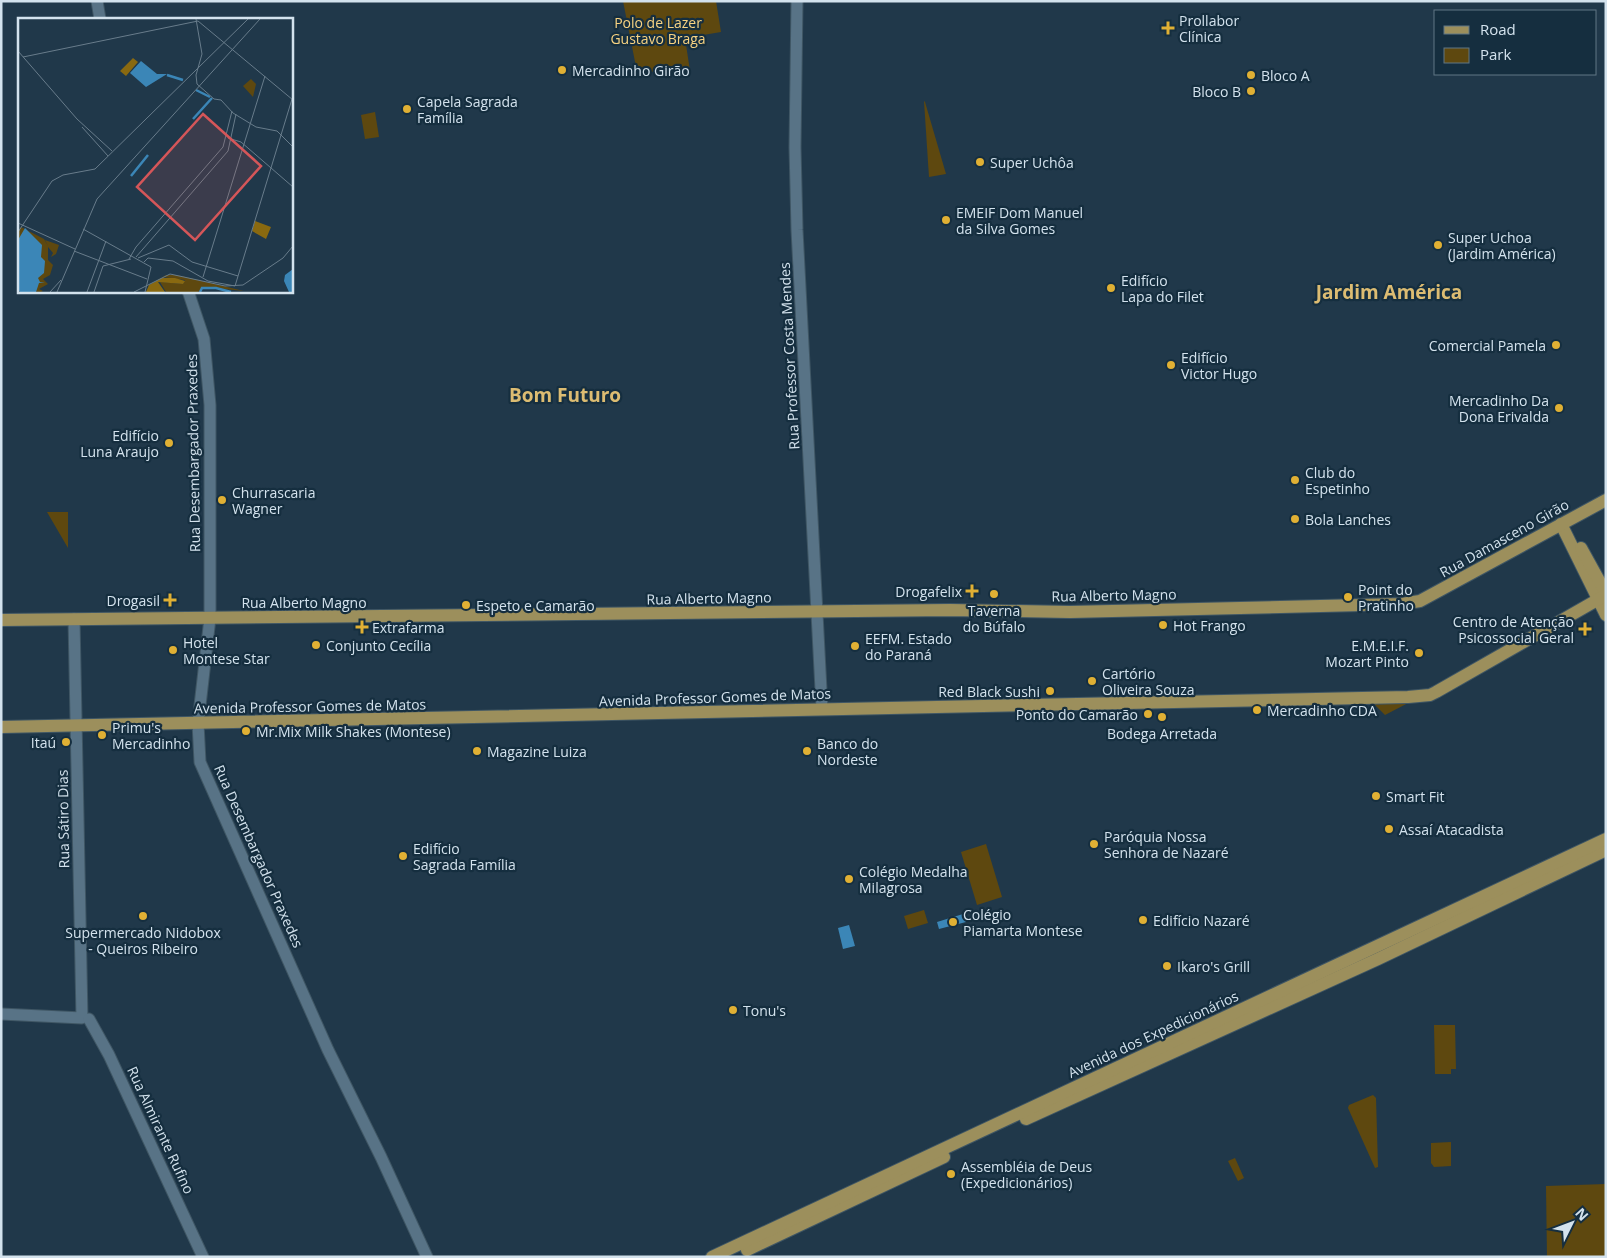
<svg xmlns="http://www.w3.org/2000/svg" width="1607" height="1258" viewBox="0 0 1607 1258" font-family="'Open Sans',sans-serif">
<rect width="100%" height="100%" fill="#20384a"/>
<g fill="#5e480f">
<path d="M 623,1 L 716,1 L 721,32 L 685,38 L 690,71 L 637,72 Z"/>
<path d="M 924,101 L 925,102 L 946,174 L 929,177 Z"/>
<path d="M 375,112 L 379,137 L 365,139 L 361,115 Z"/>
<path d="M 47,512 L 68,512 L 68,548 Z"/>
<path d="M 1371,701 L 1412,701 L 1385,715 Z"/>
<path d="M 986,844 L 1002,897 L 977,905 L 961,852 Z"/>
<path d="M 924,910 L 928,923 L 908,929 L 904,916 Z"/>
<path d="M 1434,1025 L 1455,1025 L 1456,1069 L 1451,1069 L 1451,1074 L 1435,1074 Z"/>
<path d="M 1373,1095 L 1376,1098 L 1378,1167 L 1375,1168 L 1348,1108 L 1349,1105 Z"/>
<path d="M 1451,1142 L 1451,1166 L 1434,1167 L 1431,1163 L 1431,1143 Z"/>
<path d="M 1235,1158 L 1244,1178 L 1238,1181 L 1228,1161 Z"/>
<path d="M 1606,1184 L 1606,1257 L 1547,1257 L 1546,1186 Z"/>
</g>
<g fill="#3b86b7">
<path d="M 963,914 L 966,922 L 939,929 L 937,922 Z"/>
<path d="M 849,925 L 855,946 L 843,949 L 838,928 Z"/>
</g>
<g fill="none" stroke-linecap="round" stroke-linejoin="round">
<defs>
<g id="secondary">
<path d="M 97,1 L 100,19"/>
<path d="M 797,1 L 795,147 L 797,230 L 822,709"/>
<path d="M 188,291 L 204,339 L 210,405 L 210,618 L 198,723 L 200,762 L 328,1050 L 381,1157 L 427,1257"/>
<path d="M 1,1014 L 82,1018 L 74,619"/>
<path d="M 89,1019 L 109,1055 L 203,1257"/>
</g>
<g id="primary">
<path d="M 1561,524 L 1606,615"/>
<path d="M 1581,548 L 1606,593"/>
<path d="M 1,620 L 950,610 L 1070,612 L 1402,604 L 1420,601 L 1606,500"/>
<path d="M 1,727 L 1408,697 L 1430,695 L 1436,692 L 1606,595"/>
<path d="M 1026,1119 L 1378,959 L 1606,850"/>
<path d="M 747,1250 L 944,1157"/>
<path d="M 712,1257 L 1606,839"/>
</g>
</defs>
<use href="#secondary" stroke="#3f5664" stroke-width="13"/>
<use href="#primary" stroke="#3f5664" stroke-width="14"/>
<use href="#secondary" stroke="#587386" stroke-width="11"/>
<use href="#primary" stroke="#9c8f5c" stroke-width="12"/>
</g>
<g fill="#e0b034" stroke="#152e3f" stroke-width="2">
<path d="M1165.5 20.5h5v5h5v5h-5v5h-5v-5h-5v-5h5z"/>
<circle cx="562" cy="70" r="5"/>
<circle cx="1251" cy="75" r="5"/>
<circle cx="1251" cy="91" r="5"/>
<circle cx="407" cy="109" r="5"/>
<circle cx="980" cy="162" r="5"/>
<circle cx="946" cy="220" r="5"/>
<circle cx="1438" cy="245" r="5"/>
<circle cx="1111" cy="288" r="5"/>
<circle cx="1556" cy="345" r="5"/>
<circle cx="1171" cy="365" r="5"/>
<circle cx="1559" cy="408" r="5"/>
<circle cx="169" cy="443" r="5"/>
<circle cx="1295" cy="480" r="5"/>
<circle cx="222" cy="500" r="5"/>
<circle cx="1295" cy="519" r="5"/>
<path d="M969.5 583.5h5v5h5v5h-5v5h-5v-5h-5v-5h5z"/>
<circle cx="994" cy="594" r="5"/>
<circle cx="1348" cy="597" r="5"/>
<path d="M167.5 592.5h5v5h5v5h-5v5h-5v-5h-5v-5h5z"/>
<circle cx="466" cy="605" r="5"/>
<circle cx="1163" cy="625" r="5"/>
<path d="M359.5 619.5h5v5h5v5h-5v5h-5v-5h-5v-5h5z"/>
<path d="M1582.5 621.5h5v5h5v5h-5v5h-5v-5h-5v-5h5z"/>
<circle cx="316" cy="645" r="5"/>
<circle cx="855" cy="646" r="5"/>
<circle cx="173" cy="650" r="5"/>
<circle cx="1419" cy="653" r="5"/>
<circle cx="1092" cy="681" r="5"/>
<circle cx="1050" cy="691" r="5"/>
<circle cx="1257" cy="710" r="5"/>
<circle cx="1148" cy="714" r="5"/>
<circle cx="1162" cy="717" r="5"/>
<circle cx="246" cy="731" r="5"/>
<circle cx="102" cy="735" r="5"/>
<circle cx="66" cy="742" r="5"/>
<circle cx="477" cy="751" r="5"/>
<circle cx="807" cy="751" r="5"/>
<circle cx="1376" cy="796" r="5"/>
<circle cx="1389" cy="829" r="5"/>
<circle cx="1094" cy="844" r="5"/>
<circle cx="403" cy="856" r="5"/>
<circle cx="849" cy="879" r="5"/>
<circle cx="143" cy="916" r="5"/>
<circle cx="1143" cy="920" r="5"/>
<circle cx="953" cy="922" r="5"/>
<circle cx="1167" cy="966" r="5"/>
<circle cx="733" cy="1010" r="5"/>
<circle cx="951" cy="1174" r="5"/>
</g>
<g text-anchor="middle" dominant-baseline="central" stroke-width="4.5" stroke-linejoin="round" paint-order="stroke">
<g font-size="14" fill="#d3e2ed" stroke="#152e3f" text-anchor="start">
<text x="1179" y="20">Prollabor<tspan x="1179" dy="16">Clínica</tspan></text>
<text x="572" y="70">Mercadinho Girão</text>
<text x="1261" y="75">Bloco A</text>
<text x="1241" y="91" text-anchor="end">Bloco B</text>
<text x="417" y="101">Capela Sagrada<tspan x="417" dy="16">Família</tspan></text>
<text x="990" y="162">Super Uchôa</text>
<text x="956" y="212">EMEIF Dom Manuel<tspan x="956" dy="16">da Silva Gomes</tspan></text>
<text x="1448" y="237">Super Uchoa<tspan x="1448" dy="16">(Jardim América)</tspan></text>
<text x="1121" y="280">Edifício<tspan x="1121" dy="16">Lapa do Filet</tspan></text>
<text x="1546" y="345" text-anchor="end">Comercial Pamela</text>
<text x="1181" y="357">Edifício<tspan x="1181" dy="16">Victor Hugo</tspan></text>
<text x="1549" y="400" text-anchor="end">Mercadinho Da<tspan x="1549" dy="16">Dona Erivalda</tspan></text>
<text x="159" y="435" text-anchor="end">Edifício<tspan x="159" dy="16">Luna Araujo</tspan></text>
<text x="1305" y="472">Club do<tspan x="1305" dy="16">Espetinho</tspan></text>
<text x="232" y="492">Churrascaria<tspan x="232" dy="16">Wagner</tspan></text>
<text x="1305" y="519">Bola Lanches</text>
<text x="1358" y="589">Point do<tspan x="1358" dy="16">Pratinho</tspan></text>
<text x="962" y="591" text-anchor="end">Drogafelix</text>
<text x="160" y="600" text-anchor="end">Drogasil</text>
<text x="476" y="605">Espeto e Camarão</text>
<text x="994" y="610" text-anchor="middle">Taverna<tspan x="994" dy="16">do Búfalo</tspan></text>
<text x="1574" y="621" text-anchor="end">Centro de Atenção<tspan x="1574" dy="16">Psicossocial Geral</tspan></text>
<text x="1173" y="625">Hot Frango</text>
<text x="372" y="627">Extrafarma</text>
<text x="865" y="638">EEFM. Estado<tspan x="865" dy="16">do Paraná</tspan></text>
<text x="183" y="642">Hotel<tspan x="183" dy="16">Montese Star</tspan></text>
<text x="326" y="645">Conjunto Cecília</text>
<text x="1409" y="645" text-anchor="end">E.M.E.I.F.<tspan x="1409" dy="16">Mozart Pinto</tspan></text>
<text x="1102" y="673">Cartório<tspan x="1102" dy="16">Oliveira Souza</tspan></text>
<text x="1040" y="691" text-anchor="end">Red Black Sushi</text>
<text x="1267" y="710">Mercadinho CDA</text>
<text x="1138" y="714" text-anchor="end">Ponto do Camarão</text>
<text x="112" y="727">Primu's<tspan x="112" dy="16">Mercadinho</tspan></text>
<text x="256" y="731">Mr.Mix Milk Shakes (Montese)</text>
<text x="1162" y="733" text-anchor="middle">Bodega Arretada</text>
<text x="56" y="742" text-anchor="end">Itaú</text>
<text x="817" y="743">Banco do<tspan x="817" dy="16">Nordeste</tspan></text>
<text x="487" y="751">Magazine Luiza</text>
<text x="1386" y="796">Smart Fit</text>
<text x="1399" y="829">Assaí Atacadista</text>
<text x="1104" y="836">Paróquia Nossa<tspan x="1104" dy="16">Senhora de Nazaré</tspan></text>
<text x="413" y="848">Edifício<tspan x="413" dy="16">Sagrada Família</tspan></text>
<text x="859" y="871">Colégio Medalha<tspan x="859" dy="16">Milagrosa</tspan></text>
<text x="963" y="914">Colégio<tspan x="963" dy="16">Piamarta Montese</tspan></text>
<text x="1153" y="920">Edifício Nazaré</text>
<text x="143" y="932" text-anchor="middle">Supermercado Nidobox<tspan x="143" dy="16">- Queiros Ribeiro</tspan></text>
<text x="1177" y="966">Ikaro's Grill</text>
<text x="743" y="1010">Tonu's</text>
<text x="961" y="1166">Assembléia de Deus<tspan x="961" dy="16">(Expedicionários)</tspan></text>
</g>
<g font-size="14" fill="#f8d382" stroke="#152e3f">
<text x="658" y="22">Polo de Lazer<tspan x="658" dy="16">Gustavo Braga</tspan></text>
</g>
<g font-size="14" fill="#d3e2ed" stroke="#152e3f">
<text transform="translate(789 356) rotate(-93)">Rua Professor Costa Mendes</text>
<text transform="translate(193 453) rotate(-91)">Rua Desembargador Praxedes</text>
<text transform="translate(1504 538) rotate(-29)">Rua Damasceno Girão</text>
<text transform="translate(1114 595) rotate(-1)">Rua Alberto Magno</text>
<text transform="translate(709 598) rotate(-1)">Rua Alberto Magno</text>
<text x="304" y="602">Rua Alberto Magno</text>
<text transform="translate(715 697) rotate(-2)">Avenida Professor Gomes de Matos</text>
<text transform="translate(310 706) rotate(-1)">Avenida Professor Gomes de Matos</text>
<text transform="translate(63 819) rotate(-91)">Rua Sátiro Dias</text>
<text transform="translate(259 856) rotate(66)">Rua Desembargador Praxedes</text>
<text transform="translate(1153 1034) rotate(-25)">Avenida dos Expedicionários</text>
<text transform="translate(161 1130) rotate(65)">Rua Almirante Rufino</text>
</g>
<g font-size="19" font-weight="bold" fill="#dcbc72" stroke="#152e3f">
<text x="1389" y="292">Jardim América</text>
<text x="565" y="395">Bom Futuro</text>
</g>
</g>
<g transform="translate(18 18)">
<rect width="275" height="275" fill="#20384a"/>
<path d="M 233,61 L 238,66 L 235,79 L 225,68 ZM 3,209 L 26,221 L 30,228 L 27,222 L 41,227 L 38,236 L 33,239 L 35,235 L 30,229 L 30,242 L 35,247 L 32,257 L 25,261 L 30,266 L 21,271 L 25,273 L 23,274 L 0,272 L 0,214 ZM 148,257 L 159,257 L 226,273 L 187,269 L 180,274 L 148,274 L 142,264 L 165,266 L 167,262 L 145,259 L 138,265 L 138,263 Z" fill="#5e480f"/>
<path d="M 115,40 L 120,44 L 108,58 L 102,53 ZM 237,203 L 253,209 L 248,221 L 234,213 ZM 144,260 L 157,260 L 167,263 L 165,266 L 140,264 L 147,274 L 128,274 L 131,267 Z" fill="#896910"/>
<path d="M 123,43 L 139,56 L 149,56 L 128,69 L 112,55 ZM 7,210 L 24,227 L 23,239 L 27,243 L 26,255 L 20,260 L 22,264 L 27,264 L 21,265 L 18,274 L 2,274 L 0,271 L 0,222 ZM 275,251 L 275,274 L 271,274 L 266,263 L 267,257 Z" fill="#3b86b7"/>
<path fill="none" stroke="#3b86b7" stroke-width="2.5" d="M 149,57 L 165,62M 178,72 L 192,79M 175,101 L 194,80M 113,158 L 130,137M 182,274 L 184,270 L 198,270 L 213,274"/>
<path fill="none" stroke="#687c8b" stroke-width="1" d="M 178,1 L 184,36 L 178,57 L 179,66 L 196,81 L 203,82 L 215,95 L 238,109 L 259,113 L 275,129M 0,33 L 59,101 L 94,133M 5,39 L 180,3 L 275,82M 64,109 L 90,138M 210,120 L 223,124 L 275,169M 0,205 L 57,231M 65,211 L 133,249 L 127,274M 0,214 L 34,163 L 45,157 L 77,151 L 230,1M 56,233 L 129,261M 118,239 L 210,133 L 218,96M 120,240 L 151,227 L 174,244 L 220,258M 111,241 L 118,229 L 205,129 L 214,93M 126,244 L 130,240 L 155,243 L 190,263 L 217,268M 185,259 L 247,58M 217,268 L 274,81M 32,274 L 43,262M 39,274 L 79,181 L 242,1M 69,274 L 88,223M 76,274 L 85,248 L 113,241M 116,274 L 152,256 L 207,268 L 225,267 L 265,240 L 275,228"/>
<path fill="#d55659" fill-opacity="0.15" stroke="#d55659" stroke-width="2.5" d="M 185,96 L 243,148 L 177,222 L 119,169 Z"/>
<rect width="275" height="275" fill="none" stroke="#d3e2ed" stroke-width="2.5"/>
</g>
<rect width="1607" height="1258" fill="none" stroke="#d3e2ed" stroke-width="5"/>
<rect x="1434" y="10" width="162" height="65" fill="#152e3f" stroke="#617685"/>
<rect x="1444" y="26" width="25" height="8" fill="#9c8f5c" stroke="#617685"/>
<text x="1480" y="35" font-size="15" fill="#d3e2ed">Road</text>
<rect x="1444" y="48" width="25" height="15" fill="#5e480f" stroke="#617685"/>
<text x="1480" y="60" font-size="15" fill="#d3e2ed">Park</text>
<g transform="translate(1572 1223) rotate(48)" stroke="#152e3f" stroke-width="4" paint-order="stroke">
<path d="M0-4L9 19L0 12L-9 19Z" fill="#d3e2ed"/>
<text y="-8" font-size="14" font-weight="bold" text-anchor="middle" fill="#d3e2ed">N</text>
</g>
</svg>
